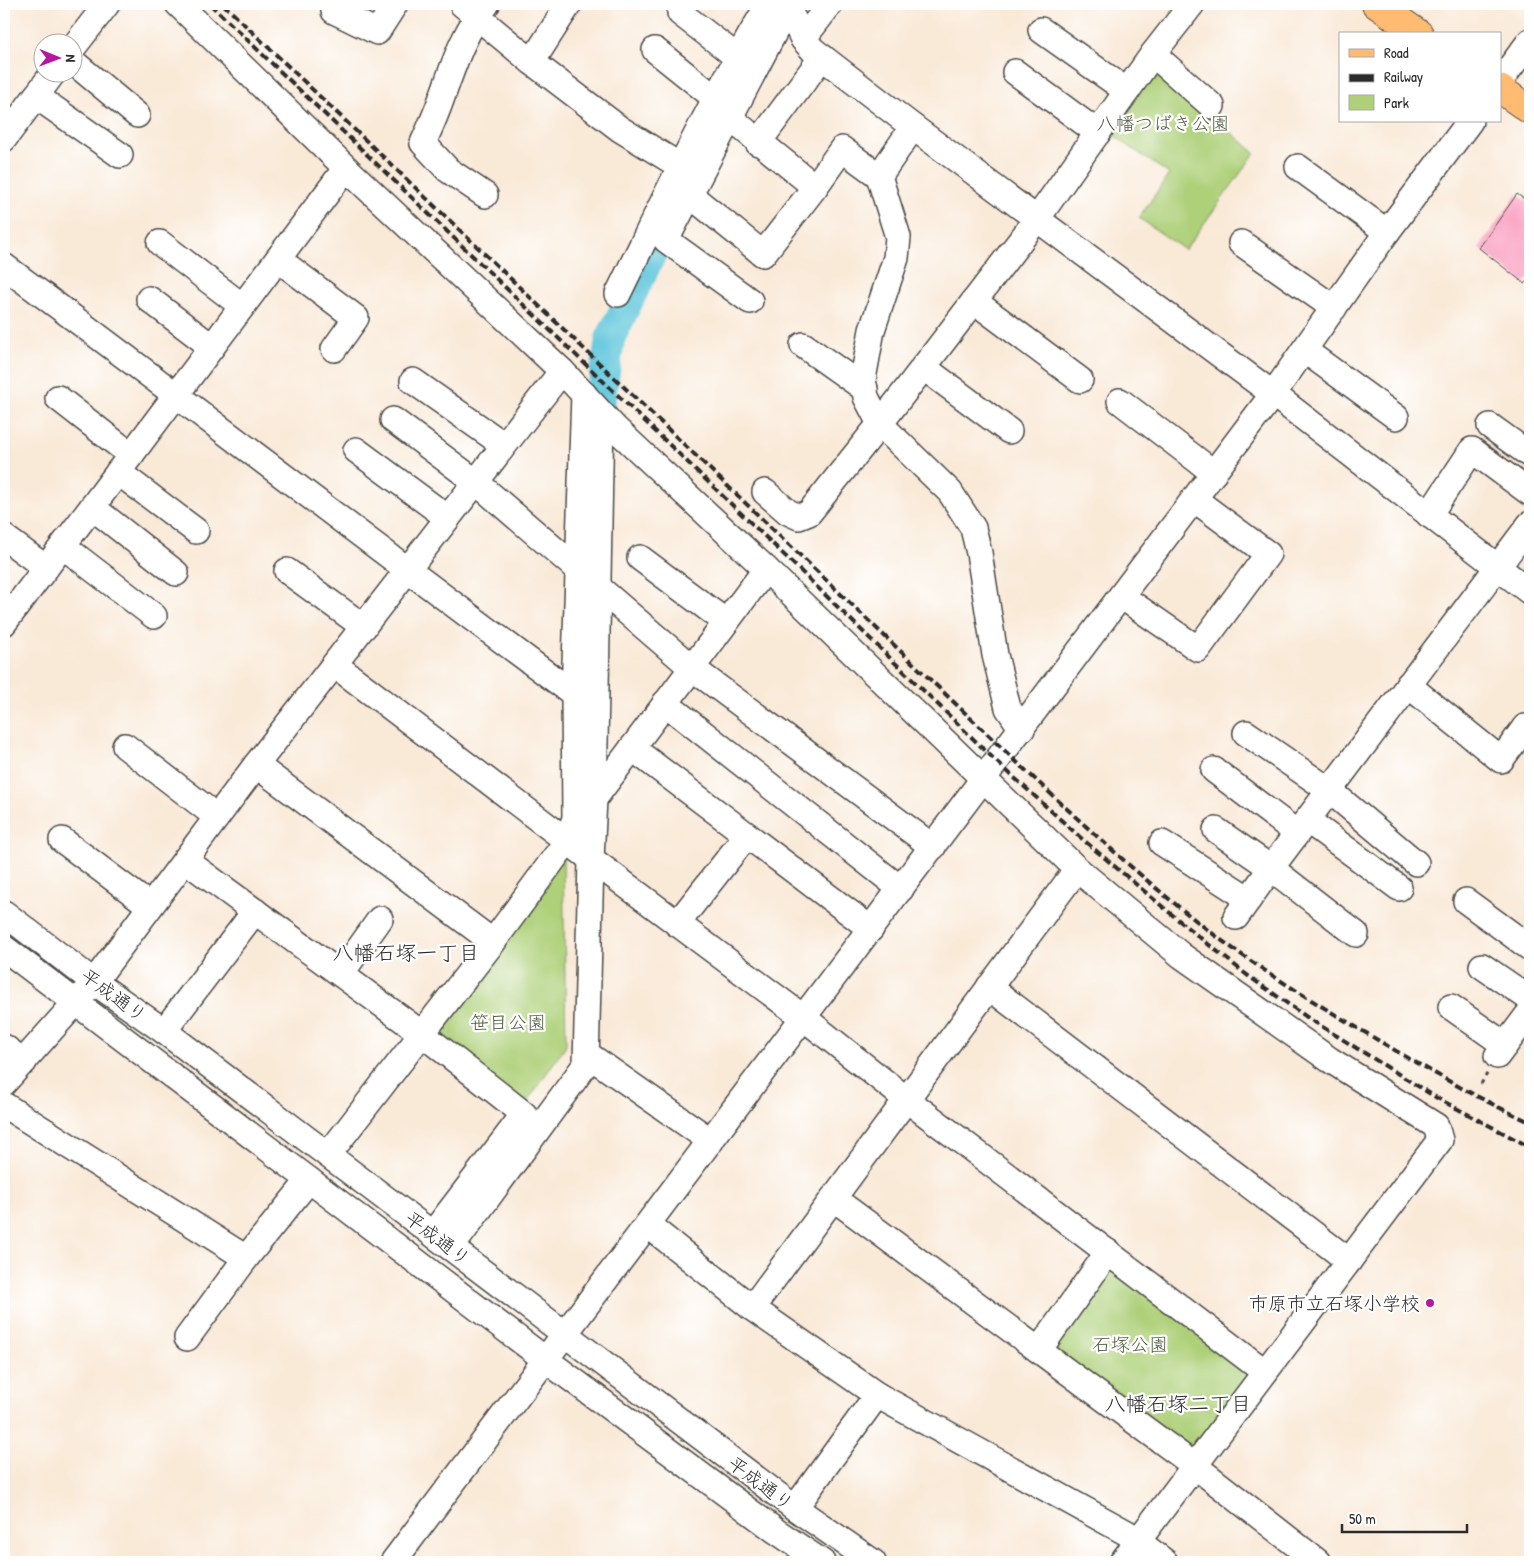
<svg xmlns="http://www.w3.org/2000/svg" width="1534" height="1566" viewBox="0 0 1534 1566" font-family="'Patrick Hand','Klee One',sans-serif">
<rect width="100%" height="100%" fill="#fff"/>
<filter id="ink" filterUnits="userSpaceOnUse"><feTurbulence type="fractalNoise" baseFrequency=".02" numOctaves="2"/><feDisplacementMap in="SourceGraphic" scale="10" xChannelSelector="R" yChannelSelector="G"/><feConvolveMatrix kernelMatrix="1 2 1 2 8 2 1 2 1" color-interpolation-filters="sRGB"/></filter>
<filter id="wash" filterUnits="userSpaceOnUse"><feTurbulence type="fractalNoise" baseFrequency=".0096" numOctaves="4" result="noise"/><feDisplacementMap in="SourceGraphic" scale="20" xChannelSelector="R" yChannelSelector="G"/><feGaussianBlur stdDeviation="1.12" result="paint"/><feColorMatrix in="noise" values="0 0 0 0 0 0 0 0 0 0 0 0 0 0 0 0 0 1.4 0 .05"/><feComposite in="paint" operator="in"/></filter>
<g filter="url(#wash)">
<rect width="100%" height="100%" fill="#f9e9d7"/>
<g fill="#aed079" stroke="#6c7e52">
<path d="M 1154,65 L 1255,153 L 1185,250 L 1139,218 L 1169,174 L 1107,131 Z"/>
<path d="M 563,853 L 566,1045 L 523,1108 L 427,1032 Z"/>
<path d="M 1109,1258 L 1259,1373 L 1194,1460 L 1045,1350 Z"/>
</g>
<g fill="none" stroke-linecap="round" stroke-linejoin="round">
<path stroke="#5ec6db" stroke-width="30" d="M 595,436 L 610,339 L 673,210"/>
</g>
<g id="blocks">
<path fill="#fba7c6" d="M 1517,194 L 1530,203 L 1530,276 L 1525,284 L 1479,248 Z"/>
</g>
</g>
<g filter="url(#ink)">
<use href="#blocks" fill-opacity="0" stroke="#4a4845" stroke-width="1"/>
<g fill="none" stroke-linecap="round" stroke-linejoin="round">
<defs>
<g id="minor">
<path d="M 178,4 L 346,168 L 562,371 L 616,429 L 766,569 L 1077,869 L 1182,956 L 1330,1060 L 1436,1126 L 1440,1140 L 1122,1562"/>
<path d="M 462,4 L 532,62 L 620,129 L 680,166"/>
<path d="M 786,4 L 803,39 L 813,50 L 913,127 L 1273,394 L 1530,592"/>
<path d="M 334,11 L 377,32 L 395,4"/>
<path d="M 680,13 L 737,57"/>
<path d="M 1041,30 L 1127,91"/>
<path d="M 803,39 L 830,4"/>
<path d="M 72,49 L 107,4"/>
<path d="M 655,50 L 715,98"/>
<path d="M 1153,54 L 1212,106"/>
<path d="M 72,61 L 137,115"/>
<path d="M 532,62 L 569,4"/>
<path d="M 1015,72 L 1098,133"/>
<path d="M 1500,81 L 1530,41"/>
<path d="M 36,96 L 120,155"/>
<path d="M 730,118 L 815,187 L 842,149 L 879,176 L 898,237 L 896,258 L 872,330 L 863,379 L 866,397 L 880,424 L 950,492 L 973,528 L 979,553 L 995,655 L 1008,708 L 1022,729"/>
<path d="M 4,139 L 54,72"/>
<path d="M 758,143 L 822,57"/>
<path d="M 1298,167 L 1387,232"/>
<path d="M 879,176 L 913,127"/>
<path d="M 485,195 L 448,170 L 423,143 C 430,128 437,112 442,97 C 454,64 464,31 487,4"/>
<path d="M 690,195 L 763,254 L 815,187"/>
<path d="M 160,243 L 242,306"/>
<path d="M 1241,243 L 1334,308"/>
<path d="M 278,259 L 356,318 L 334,349"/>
<path d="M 4,266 C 195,408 383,553 574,694"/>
<path d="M 618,294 C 666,196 712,97 769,4"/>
<path d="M 149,299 L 212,347"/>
<path d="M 750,301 L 666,240 L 787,8"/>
<path d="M 974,301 L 1080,380"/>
<path d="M 803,345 L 865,389"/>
<path d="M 1304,350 L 1396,417"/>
<path d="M 923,367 L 1009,431"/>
<path d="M 413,381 L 504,445"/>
<path d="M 58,398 L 131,455"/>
<path d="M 1120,401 L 1214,473"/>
<path d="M 393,420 L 476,482 L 692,668 L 933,847"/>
<path d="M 1490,426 L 1530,455"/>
<path d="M 356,450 L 448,518"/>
<path d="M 118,472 L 196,531"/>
<path d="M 765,492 L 788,512 L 799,517 L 809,513 L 880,424 L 1037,219 L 1153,54 L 1192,4"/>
<path d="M 92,507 L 176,573"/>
<path d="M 1429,515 L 1472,450 L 1530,493"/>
<path d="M 4,537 L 46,568"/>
<path d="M 63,546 L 154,616"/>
<path d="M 640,558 L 726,622"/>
<path d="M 287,571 L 364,627"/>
<path d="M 1121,596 L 1198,649 L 1268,554 L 1194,499"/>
<path d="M 4,623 L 92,507 L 346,168"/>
<path d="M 335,665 L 591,859 L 804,1018 L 906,1099 L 1265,1372"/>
<path d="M 1408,685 L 1501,760 L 1525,727"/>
<path d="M 665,703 L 901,889"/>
<path d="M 1246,733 L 1329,790 L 1416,863"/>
<path d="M 125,746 L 217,817"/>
<path d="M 632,748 L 871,929"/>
<path d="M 256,765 L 493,942"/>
<path d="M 1214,770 L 1297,833"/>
<path d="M 594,799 L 766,569"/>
<path d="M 1307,820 L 1399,888"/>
<path d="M 1216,830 L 1271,868 L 1356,934"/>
<path d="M 62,840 L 150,906"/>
<path d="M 1162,843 L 1249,899"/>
<path d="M 185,860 L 421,1033 L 524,1114 L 433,1233"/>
<path d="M 1466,901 L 1530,948"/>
<path d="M 4,913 L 94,982 L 164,1031 L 795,1508 L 873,1562"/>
<path d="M 1236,917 L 1271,868 L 1530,524"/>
<path d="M 677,924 L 747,835"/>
<path d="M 4,948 L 546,1360 L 776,1531 L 822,1562"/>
<path d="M 1482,966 L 1530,999"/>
<path d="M 341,974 L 380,919"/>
<path d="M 989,987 L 1349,1261"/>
<path d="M 1451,1007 L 1505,1045"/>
<path d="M 164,1031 L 255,911"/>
<path d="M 4,1047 L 24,1062"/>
<path d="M 587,1054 L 711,1141"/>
<path d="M 1497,1056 L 1530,1012"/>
<path d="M 4,1083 L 94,982 L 256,765 L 562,371"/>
<path d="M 4,1105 L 246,1258"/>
<path d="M 328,1155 L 493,942 L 567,841 L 575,818 L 574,694 L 584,394"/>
<path d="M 833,1198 L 1195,1466 L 1318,1562"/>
<path d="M 648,1225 L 752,1308 L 877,1395 L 1127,1533 L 1165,1562"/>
<path d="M 451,1248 L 586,1064 L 591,859 L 594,799 L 601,413"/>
<path d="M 752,1308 L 1077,869"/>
<path d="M 187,1338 L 246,1258 L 309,1180"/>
<path d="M 1039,1350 L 1108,1252"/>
<path d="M 795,1508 L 877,1395"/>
<path d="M 393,1562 L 1273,394 L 1387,232 L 1470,121"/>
</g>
<g id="major">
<path d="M 1376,4 L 1419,34"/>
<path d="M 1500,89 L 1530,110"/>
</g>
</defs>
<use href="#minor" stroke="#4a4845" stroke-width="28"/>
<use href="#major" stroke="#4a4845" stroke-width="30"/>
<path stroke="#4a4845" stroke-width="3" stroke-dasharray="4 4" stroke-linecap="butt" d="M 1481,1084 L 1488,1072"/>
<use href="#minor" stroke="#fff" stroke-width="25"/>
<use href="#major" stroke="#ffbb71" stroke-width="28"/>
<g stroke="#2b2b2b" stroke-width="4" stroke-dasharray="8 4" stroke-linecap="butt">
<path d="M 210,4 L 777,548 L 997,762 L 1081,838 L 1188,928 L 1247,975 L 1308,1018 L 1437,1098 L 1530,1147"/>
<path d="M 223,4 L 1005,751 C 1067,809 1128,867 1194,919 C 1246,961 1304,996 1361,1030 C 1416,1063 1472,1096 1530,1122"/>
</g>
</g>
</g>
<circle fill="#b5179e" stroke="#fff" stroke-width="2" cx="1430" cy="1303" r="5"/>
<g text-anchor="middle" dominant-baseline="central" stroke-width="4.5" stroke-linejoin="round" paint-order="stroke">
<g font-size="19" fill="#525d42" stroke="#fff">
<text x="1163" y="123">八幡つばき公園</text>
<text x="508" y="1022">笹目公園</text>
<text x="1130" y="1344">石塚公園</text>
</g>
<g font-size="19" fill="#2b2b2b" stroke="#fff">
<text transform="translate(114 995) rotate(36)">平成通り</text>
<text transform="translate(438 1238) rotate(37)">平成通り</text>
<text transform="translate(761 1483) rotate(37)">平成通り</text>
</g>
<g font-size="19" fill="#2b2b2b" stroke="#fff" text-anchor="end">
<text x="1420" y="1303">市原市立石塚小学校</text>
</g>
<g font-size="21" fill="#2b2b2b" stroke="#fff">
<text x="406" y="952">八幡石塚一丁目</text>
<text x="1178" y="1403">八幡石塚二丁目</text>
</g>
</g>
<rect width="1534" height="1566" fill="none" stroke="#fff" stroke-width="20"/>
<rect x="1339" y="32" width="162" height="90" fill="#ffffff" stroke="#aaaaaa"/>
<rect x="1349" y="49" width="25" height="8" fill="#ffbb71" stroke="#aaaaaa"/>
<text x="1384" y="58" font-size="15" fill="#2b2b2b">Road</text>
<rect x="1349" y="74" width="25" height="8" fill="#2b2b2b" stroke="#aaaaaa"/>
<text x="1384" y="82" font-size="15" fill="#2b2b2b">Railway</text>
<rect x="1349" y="95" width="25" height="15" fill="#aed079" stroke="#aaaaaa"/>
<text x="1384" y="108" font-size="15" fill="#2b2b2b">Park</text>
<g transform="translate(58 58) rotate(91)"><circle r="24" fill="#ffffff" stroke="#aaaaaa"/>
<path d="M0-4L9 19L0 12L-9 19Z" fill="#b5179e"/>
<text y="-8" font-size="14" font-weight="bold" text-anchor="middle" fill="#2b2b2b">N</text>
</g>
<path d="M1342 1524v8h125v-8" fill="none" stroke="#2b2b2b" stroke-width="2.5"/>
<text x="1349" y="1524" font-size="15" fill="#2b2b2b" stroke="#ffffff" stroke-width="4" paint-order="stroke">50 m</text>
</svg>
